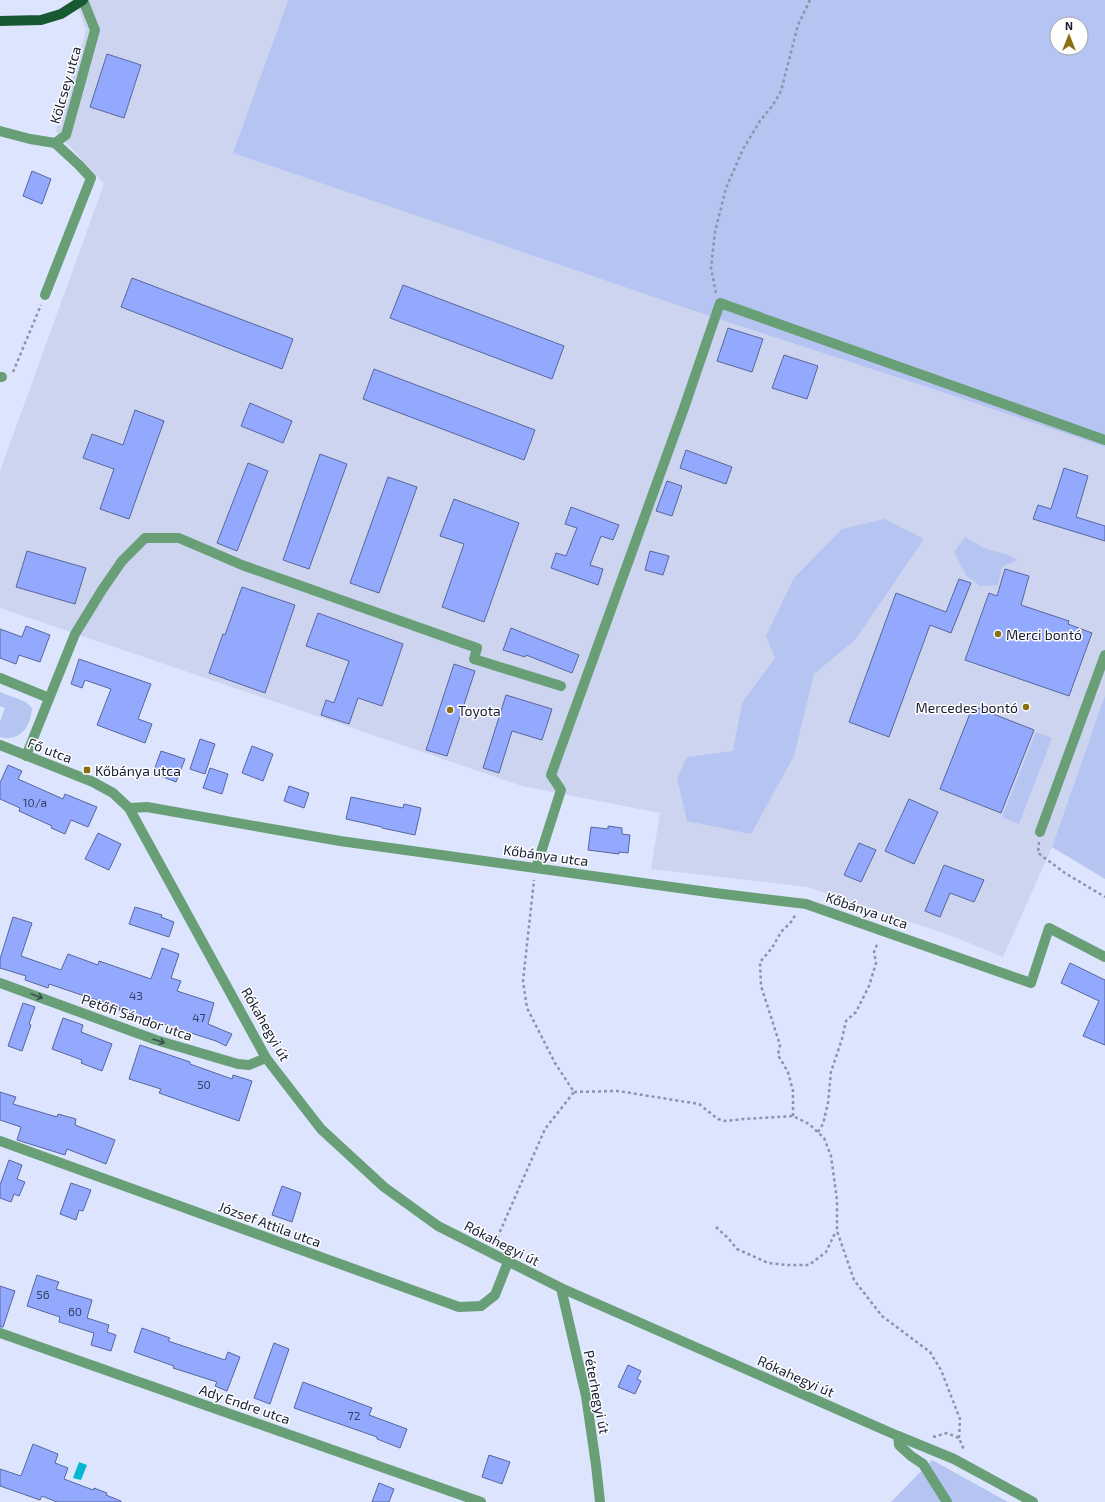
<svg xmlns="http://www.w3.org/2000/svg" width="1105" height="1502" viewBox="0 0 1105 1502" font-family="'Exo 2',sans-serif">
<rect width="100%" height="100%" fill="#dde5fe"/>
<path fill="#ccd4f0" d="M 75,0 L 288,0 L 233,153 L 706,315 L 933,389 L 1105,447 L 1105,695 L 1052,847 L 1003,957 L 952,936 L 807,887 L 651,869 L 660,813 L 522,786 L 0,608 L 0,471 L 104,184 L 56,131 L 86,31 Z"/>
<g fill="#b6c4f1" fill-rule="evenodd">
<path d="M 288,0 L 1105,0 L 1105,447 L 933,389 L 706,315 L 233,153 ZM 1057,24 L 1081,24 L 1081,48 L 1057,48 Z"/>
<path d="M 885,519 L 924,539 L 855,640 L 814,674 L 794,756 L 751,834 L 687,821 L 677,778 L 687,757 L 733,751 L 742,703 L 775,658 L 766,636 L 794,578 L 842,529 Z"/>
<path d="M 965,537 L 984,548 L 1009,555 L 1017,560 L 1002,567 L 998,585 L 980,586 L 966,575 L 954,552 Z"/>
<path d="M 0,692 L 26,702 L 32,708 C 30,727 21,742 0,737 L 0,722 L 5,708 L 0,706 Z"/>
<path d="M 1105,695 L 1105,879 L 1052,847 Z"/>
<path d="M 1036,732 L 1052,738 L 1019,824 L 1002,817 Z"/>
<path d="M 932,1460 L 1008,1502 L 891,1502 Z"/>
</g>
<path fill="#00b8d1" d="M 79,1462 L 87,1465 L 81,1480 L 73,1478 Z"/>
<g fill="#93a9fe" stroke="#58669c">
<path d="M 107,54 L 141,65 L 124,118 L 90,107 Z"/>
<path d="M 32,171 L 51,179 L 42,204 L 23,196 Z"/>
<path d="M 132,278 L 293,339 L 282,369 L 121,307 Z"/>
<path d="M 403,285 L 564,346 L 552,379 L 390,318 Z"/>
<path d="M 728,328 L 763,339 L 752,372 L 717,361 Z"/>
<path d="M 784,355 L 818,366 L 807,399 L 772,388 Z"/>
<path d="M 374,369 L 535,430 L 524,460 L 363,399 Z"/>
<path d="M 250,403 L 292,421 L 283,443 L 241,426 Z"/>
<path d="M 135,410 L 164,421 L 129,519 L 100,509 L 114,469 L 83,458 L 92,434 L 123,445 Z"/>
<path d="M 686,450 L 732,467 L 726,484 L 680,468 Z"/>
<path d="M 320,454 L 347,464 L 309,569 L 283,560 Z"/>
<path d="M 248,463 L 268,471 L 237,551 L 217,543 Z"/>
<path d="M 1064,468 L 1088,476 L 1076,517 L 1105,526 L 1105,541 L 1033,519 L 1038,505 L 1051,509 Z"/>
<path d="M 388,477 L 417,487 L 379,593 L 350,583 Z"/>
<path d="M 667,481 L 682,486 L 672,516 L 656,511 Z"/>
<path d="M 454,499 L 519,523 L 484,622 L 442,607 L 464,544 L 440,536 Z"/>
<path d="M 571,507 L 619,525 L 613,540 L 601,536 L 590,565 L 603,569 L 598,585 L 551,568 L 556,553 L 566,556 L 577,528 L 565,524 Z"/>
<path d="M 27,551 L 86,568 L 75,604 L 16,587 Z"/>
<path d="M 650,551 L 669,556 L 663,575 L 645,570 Z"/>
<path d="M 1005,569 L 1029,576 L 1021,605 L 1069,621 L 1068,624 L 1092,633 L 1069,696 L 965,660 L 989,593 L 997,596 Z"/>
<path d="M 959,579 L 971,583 L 951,633 L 930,625 L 889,737 L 849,722 L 896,593 L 946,612 Z"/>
<path d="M 242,587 L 295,605 L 265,693 L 209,673 L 223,634 L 225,635 Z"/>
<path d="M 318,613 L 403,644 L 382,706 L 358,698 L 349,724 L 321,715 L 326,700 L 334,703 L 349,661 L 306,646 Z"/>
<path d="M 26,626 L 50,635 L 40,662 L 19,655 L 16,664 L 0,658 L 0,629 L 22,637 Z"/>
<path d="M 511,628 L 579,655 L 572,673 L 526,655 L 525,657 L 503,650 Z"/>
<path d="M 79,659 L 151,684 L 138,719 L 152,724 L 145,743 L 97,725 L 111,689 L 85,680 L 82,688 L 71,684 Z"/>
<path d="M 454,664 L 475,671 L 447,756 L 426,750 Z"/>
<path d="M 506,695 L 552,709 L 542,740 L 512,731 L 499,773 L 483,768 Z"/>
<path d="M 973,706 L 1034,730 L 1001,813 L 940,789 Z"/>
<path d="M 200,739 L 215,744 L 205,774 L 190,769 Z"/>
<path d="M 252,746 L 273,754 L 263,781 L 242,773 Z"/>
<path d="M 161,751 L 185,759 L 176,782 L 153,773 Z"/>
<path d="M 8,765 L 22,771 L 18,779 L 63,799 L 65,794 L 97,807 L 88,827 L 71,820 L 65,834 L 51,828 L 52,826 L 19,811 L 20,808 L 0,799 L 0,783 Z"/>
<path d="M 210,768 L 228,774 L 222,794 L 203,788 Z"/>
<path d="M 289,786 L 309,793 L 304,808 L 284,801 Z"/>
<path d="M 351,797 L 403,808 L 404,804 L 421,808 L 415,835 L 382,828 L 382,827 L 346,819 Z"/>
<path d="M 909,799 L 938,812 L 914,864 L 885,851 Z"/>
<path d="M 608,826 L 622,828 L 622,834 L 630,835 L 628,853 L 619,852 L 619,854 L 588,850 L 591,827 L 608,829 Z"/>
<path d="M 98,833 L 121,844 L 109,870 L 85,859 Z"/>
<path d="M 859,843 L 876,850 L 861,882 L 844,875 Z"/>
<path d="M 944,865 L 984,880 L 974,902 L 950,893 L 940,917 L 925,911 Z"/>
<path d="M 135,907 L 162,915 L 161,917 L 174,922 L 169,937 L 129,924 Z"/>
<path d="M 13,917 L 32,923 L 21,956 L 61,970 L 68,954 L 98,965 L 99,961 L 151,979 L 162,948 L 179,954 L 171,978 L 181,981 L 177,991 L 214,1003 L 208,1024 L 232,1034 L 226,1046 L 216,1041 L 119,1010 L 120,1008 L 49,984 L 48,988 L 25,980 L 26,976 L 0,968 L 0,959 Z"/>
<path d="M 1070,963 L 1105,980 L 1105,1045 L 1083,1036 L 1099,1001 L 1061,983 Z"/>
<path d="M 23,1003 L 35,1007 L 29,1024 L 31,1025 L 22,1051 L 8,1046 Z"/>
<path d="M 63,1018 L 83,1025 L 81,1032 L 112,1044 L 102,1071 L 81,1063 L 82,1060 L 52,1049 Z"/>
<path d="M 140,1045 L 190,1062 L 190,1064 L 232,1079 L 233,1075 L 252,1081 L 239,1121 L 159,1093 L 161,1089 L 129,1079 Z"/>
<path d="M 0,1092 L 16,1097 L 13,1104 L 57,1117 L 58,1114 L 76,1119 L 75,1125 L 115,1140 L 106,1164 L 67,1149 L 65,1155 L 17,1140 L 21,1127 L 0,1120 Z"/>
<path d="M 9,1160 L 22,1165 L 17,1179 L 25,1182 L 19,1196 L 14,1194 L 11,1202 L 0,1198 L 0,1185 Z"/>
<path d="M 71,1183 L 91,1190 L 83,1211 L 79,1210 L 76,1220 L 60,1214 Z"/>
<path d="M 282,1186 L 301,1193 L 292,1222 L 272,1215 Z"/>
<path d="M 37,1275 L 59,1282 L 56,1289 L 92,1300 L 87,1318 L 109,1325 L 107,1332 L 116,1335 L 111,1351 L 91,1345 L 94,1333 L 59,1322 L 60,1317 L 27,1306 Z"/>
<path d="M 0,1286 L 15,1291 L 3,1327 L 0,1327 Z"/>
<path d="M 142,1328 L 170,1338 L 168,1341 L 225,1360 L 228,1352 L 240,1357 L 227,1391 L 215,1386 L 217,1382 L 173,1368 L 174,1366 L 134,1352 Z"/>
<path d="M 274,1343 L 289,1349 L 270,1404 L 254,1398 Z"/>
<path d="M 628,1365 L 641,1371 L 637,1379 L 641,1381 L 635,1394 L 618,1387 Z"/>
<path d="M 303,1382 L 372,1408 L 369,1415 L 407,1429 L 400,1448 L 377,1439 L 377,1437 L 294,1408 Z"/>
<path d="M 33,1444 L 58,1454 L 55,1463 L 68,1468 L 64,1479 L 93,1490 L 94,1488 L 107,1493 L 106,1495 L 121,1501 L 121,1502 L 57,1502 L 42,1496 L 40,1500 L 0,1486 L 0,1469 L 21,1476 Z"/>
<path d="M 489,1455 L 510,1462 L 502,1484 L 482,1477 Z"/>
<path d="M 379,1483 L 394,1489 L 389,1502 L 372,1502 Z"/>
</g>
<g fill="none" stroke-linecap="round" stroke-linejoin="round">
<g stroke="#8c93ab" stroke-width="2.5" stroke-dasharray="3 3" stroke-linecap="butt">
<path d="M 716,293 L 711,268 L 715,232 L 726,188 L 743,149 L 760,121 L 773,105 L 781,91 L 798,25 L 810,0"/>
<path d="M 13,372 L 41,305"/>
<path d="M 1039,842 L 1038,853 L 1065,873 L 1105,897"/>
<path d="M 574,1092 L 618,1091 L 699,1104 L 718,1119 L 725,1121 L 744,1119 L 793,1116 L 809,1124 L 824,1138 L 831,1156 L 837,1200 L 837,1231 L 854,1280 L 882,1316 L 930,1352 L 941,1370 L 960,1419 L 959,1438"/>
<path d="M 793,1116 L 793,1091 L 788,1072 L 778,1055 L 780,1045 L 761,986 L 760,962 L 772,948 L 781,932 L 791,922 L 796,914"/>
<path d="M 818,1132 L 823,1124 L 828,1103 L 831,1072 L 842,1039 L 846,1021 L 856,1012 L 869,986 L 876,963 L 874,952 L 878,942"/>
<path d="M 716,1227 L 728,1238 L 737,1249 L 768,1263 L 787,1265 L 809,1265 L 826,1252 L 836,1231"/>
<path d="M 495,1243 L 545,1129 L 574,1092 L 555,1063 L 527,1008 L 523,981 L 534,880"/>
<path d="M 933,1437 L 947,1433 L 959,1438 L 964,1450"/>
</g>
<g stroke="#699f77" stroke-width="10">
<path d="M 0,131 L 30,139 L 55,143 L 66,135 L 95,30 L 83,0"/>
<path d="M 45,295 L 91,178 L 79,165 L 55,143"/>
<path d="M 0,377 L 2,377"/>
<path d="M 0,678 L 49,698"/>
<path d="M 0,745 L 93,782 L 113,793 L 129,808 L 266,1058 L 321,1129 L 384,1187 L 438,1226 L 561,1288 L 898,1436 L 954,1459 L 1033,1502"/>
<path d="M 26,756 L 75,634 L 102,590 L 122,561 L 145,538 L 179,538 L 242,565 L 477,648 L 474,659 L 561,686"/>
<path d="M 129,808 L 147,807 L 340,841 L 715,893 L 806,904 L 1031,983 L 1049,928 L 1105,957"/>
<path d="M 1040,832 L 1105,655"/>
<path d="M 536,868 L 561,790 L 551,775 L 684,408 L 720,303 L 1105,440"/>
<path d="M 0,983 L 156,1040 L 238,1064 L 249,1065 L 266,1058"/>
<path d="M 0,1141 L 459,1307 L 481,1306 L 495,1295 L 508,1262"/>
<path d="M 561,1288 L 586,1396 L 596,1465 L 600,1502"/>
<path d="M 0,1333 L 481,1502"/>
<path d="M 898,1436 L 899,1445 L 911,1456 L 923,1464 L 947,1502"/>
</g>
<path stroke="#175930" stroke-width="10" d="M 0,21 L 41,20 L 61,14 L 83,0"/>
</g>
<defs><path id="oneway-shaft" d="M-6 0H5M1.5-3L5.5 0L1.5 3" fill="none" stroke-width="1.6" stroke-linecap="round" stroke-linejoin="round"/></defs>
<g stroke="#38514e">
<use href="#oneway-shaft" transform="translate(37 996) rotate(20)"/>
<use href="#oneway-shaft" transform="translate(159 1041) rotate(18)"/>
</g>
<g fill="#8a7012" stroke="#fff" stroke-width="1.5">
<circle cx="998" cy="634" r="4"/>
<circle cx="1026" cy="707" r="4"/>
<circle cx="450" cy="710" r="4"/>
<rect x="83" y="766" width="8" height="8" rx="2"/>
</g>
<g text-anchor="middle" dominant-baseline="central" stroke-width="3" stroke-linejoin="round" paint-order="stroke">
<g font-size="12" fill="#364066">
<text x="35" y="802">10/a</text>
<text x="136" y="995">43</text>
<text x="199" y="1017">47</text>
<text x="204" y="1084">50</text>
<text x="43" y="1294">56</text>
<text x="75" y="1311">60</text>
<text x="354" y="1415">72</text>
</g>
<g font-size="14" fill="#171d33" stroke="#fff">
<text transform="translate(65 85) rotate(-74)">Kölcsey utca</text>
<text transform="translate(50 750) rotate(21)">Fő utca</text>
<text transform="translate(546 855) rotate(8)">Kőbánya utca</text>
<text transform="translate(867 910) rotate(19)">Kőbánya utca</text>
<text transform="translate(137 1017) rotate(19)">Petőfi Sándor utca</text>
<text transform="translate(266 1024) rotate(60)">Rókahegyi út</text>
<text transform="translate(270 1224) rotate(20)">József Attila utca</text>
<text transform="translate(502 1243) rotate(27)">Rókahegyi út</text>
<text transform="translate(796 1376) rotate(24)">Rókahegyi út</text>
<text transform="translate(597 1392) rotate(79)">Péterhegyi út</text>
<text transform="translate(245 1404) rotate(19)">Ady Endre utca</text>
</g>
<g font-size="14" fill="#171d33" stroke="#fff" text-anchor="start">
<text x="1006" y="634">Merci bontó</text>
<text x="1018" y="707" text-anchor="end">Mercedes bontó</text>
<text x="458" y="710">Toyota</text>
<text x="95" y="770">Kőbánya utca</text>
</g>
</g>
<g transform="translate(1069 36)"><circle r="19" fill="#ffffff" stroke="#a2a5ad"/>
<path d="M0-3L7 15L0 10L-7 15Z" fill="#8a7012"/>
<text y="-6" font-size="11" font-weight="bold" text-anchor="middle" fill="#171d33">N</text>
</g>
</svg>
